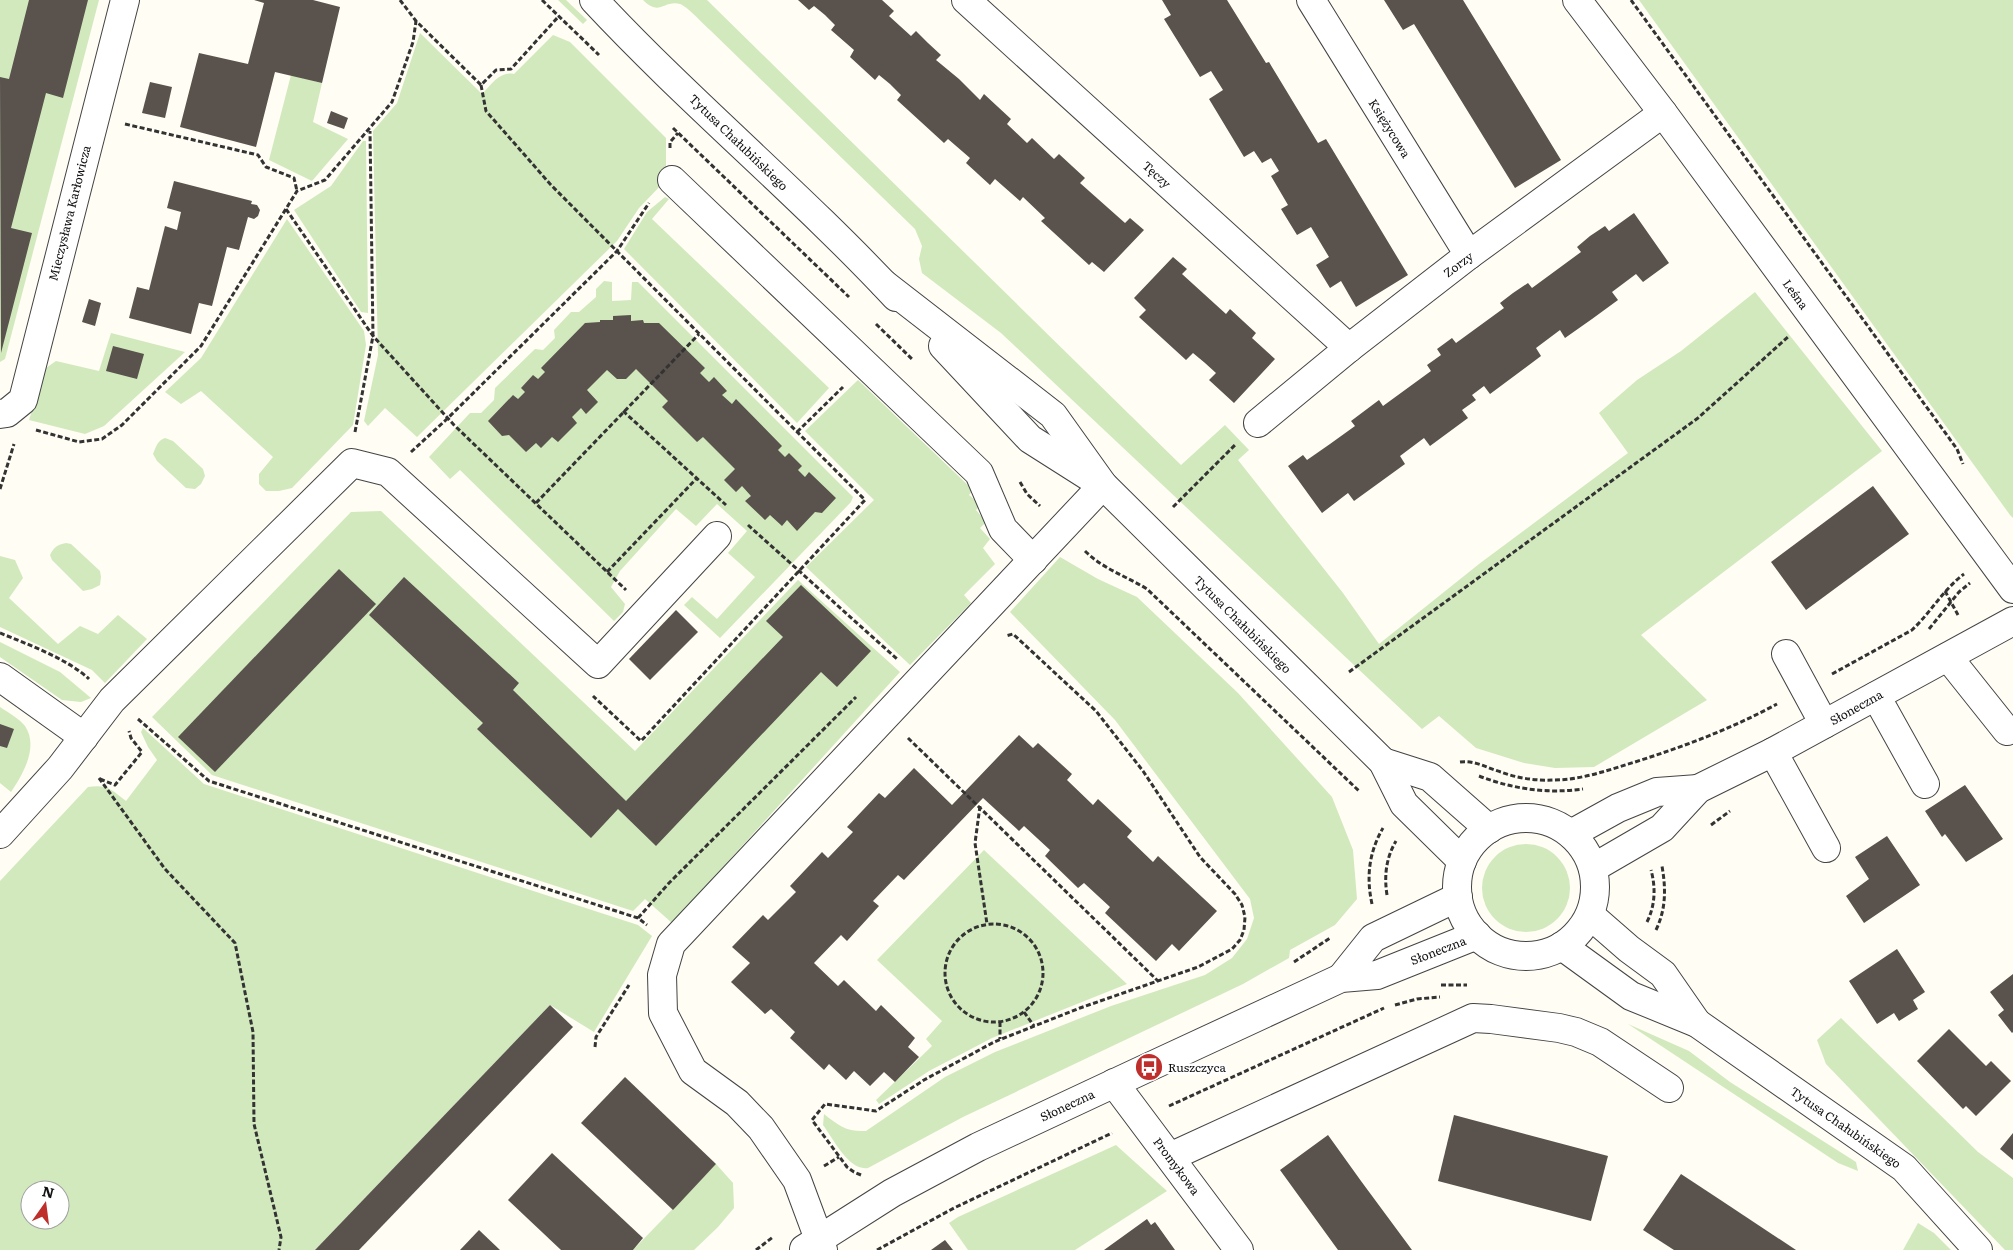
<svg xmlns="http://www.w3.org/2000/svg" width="2013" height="1250" viewBox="0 0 2013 1250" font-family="Literata,serif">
<rect width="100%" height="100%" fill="#fffdf4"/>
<g fill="#d2e9be" fill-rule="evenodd">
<path d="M 0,0 L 99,0 L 5,359 L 0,362 Z"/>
<path d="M 558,0 L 566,0 L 587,20 L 583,24 Z"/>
<path d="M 643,0 L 707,0 L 1181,465 L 1225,425 L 1249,450 L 1238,460 L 1343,593 L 1379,644 L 1479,564 L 1628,453 L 1599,413 L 1637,380 L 1681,351 L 1755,292 L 1882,451 L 1641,635 L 1707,700 L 1594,767 L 1555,768 L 1524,763 L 1476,748 L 1439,716 L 1422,729 L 1001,333 L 922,273 L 919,259 L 922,246 L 915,229 L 710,30 C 703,24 687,6 680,4 C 663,0 660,17 643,0 Z"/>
<path d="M 1639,0 L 2013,0 L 2013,518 L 2010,515 Z"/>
<path d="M 420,33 L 482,94 C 492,84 500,71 514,74 L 553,35 L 570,42 L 666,138 L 666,180 L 639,208 L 617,241 L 417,437 L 385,408 L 368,426 L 364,421 L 378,355 L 373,131 L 397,103 Z"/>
<path d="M 291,75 L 322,83 L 313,122 L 348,139 L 312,181 L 269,160 Z"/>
<path d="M 363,141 L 366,141 L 368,313 L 361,312 L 294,210 L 331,186 Z"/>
<path d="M 665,197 L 669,199 L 652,219 L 829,388 L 797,423 L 624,249 L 647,212 Z"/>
<path d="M 287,219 L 364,331 L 366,345 L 353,425 L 292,488 L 279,491 L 266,491 L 259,484 L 259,474 L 273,457 L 201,391 L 181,404 L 165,392 L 201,358 Z"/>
<path d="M 604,281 L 612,282 L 612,301 L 631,300 L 632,282 L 638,282 L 853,497 L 851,502 L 720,638 L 684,605 L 692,597 L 717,619 L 755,577 L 728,553 L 747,531 L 717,504 L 696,526 L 676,509 L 620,571 L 611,587 L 625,604 L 623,612 L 614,621 L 460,470 L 450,479 L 429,457 L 470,413 L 481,413 L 494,400 L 495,388 L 535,349 L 543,350 L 555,338 L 554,330 L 571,312 L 579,312 L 596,297 L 596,289 Z"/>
<path d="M 111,333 L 185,352 L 104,426 L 85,434 L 29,420 L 46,368 L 56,361 L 99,371 Z"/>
<path d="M 858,380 L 973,490 L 969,495 L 981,505 L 976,510 L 986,522 L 980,528 L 990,539 L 983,548 L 995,564 L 964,595 L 971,603 L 910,665 L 806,567 L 874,500 L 805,431 Z"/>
<path d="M 165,438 L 173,441 L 203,469 L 205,476 L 201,484 L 195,489 L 186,488 L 157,461 L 153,454 C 156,447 157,441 165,438 Z"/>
<path d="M 381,511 L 635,751 L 798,580 L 900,672 L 672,923 L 645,899 L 633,911 L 212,775 L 152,717 L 351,512 Z"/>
<path d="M 66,543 L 71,544 L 100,571 L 101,577 L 100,585 L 92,589 L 83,591 L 52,560 L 50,555 C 54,547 57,545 66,543 Z"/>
<path d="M 0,556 L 15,560 L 23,578 L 9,598 L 58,644 L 80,626 L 98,634 L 118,615 L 147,639 L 105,683 L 92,670 L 0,627 Z"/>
<path d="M 1060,557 L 1098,579 L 1137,597 L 1238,693 L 1332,797 L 1353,850 L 1357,899 L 1335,925 L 1290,950 L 1289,958 L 1243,984 L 963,1117 L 868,1168 C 849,1171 834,1140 823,1125 L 824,1114 C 839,1126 847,1132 866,1131 L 945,1077 L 995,1052 L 1111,1006 L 1205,975 L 1232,958 L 1247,939 L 1254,918 L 1250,899 L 1115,720 L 1010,612 Z"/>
<path d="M 0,642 L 60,672 L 91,698 L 81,702 L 62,700 L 0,657 Z"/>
<path d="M 0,707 C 7,712 20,719 25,726 C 39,747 23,774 11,792 L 0,783 Z"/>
<path d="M 143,728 L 204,784 L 638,925 L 652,936 L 594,1032 L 550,1005 L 315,1250 L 0,1250 L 0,881 L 88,787 C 107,784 112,790 126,801 L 157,760 L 148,747 L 141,732 ZM 30,1190 L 60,1190 L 60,1220 L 30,1220 Z"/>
<circle cx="1526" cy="888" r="44"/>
<path d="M 984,850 L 1127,984 L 992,1038 L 929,1071 L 879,1104 L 876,1100 L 932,1046 L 926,1039 L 942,1021 L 877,960 Z"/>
<path d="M 1841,1018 L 1978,1152 L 2013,1178 L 2013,1250 L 2005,1250 L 1826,1064 L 1817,1040 Z"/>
<path d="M 1628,1024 L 1689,1051 L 1730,1082 L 1856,1162 L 1858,1171 L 1838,1163 Z"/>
<path d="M 1116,1145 L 1167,1191 L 1075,1250 L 968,1250 L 949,1223 L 958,1217 Z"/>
<path d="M 716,1164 L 733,1183 L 734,1208 L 718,1227 L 694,1250 L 633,1250 Z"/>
<path d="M 1918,1223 L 1934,1233 L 1951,1250 L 1903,1250 Z"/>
</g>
<g fill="#59524d">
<path d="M 29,0 L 88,0 L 63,98 L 46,93 L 11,228 L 32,233 L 1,353 L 0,77 L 9,79 Z"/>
<path d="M 254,0 L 313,0 L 340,7 L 322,83 L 275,72 L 256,147 L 180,127 L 199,53 L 248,64 L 264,3 Z"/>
<path d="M 798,0 L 882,0 L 894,11 L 889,16 L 911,36 L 916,31 L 928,43 L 941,55 L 936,60 L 959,79 L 980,100 L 984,94 L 1011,119 L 1007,124 L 1027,143 L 1032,138 L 1054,159 L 1059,154 L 1085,178 L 1080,183 L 1125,223 L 1130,218 L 1144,230 L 1104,272 L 1092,262 L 1089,265 L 1041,221 L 1045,218 L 1023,197 L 1020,201 L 995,179 L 990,185 L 966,163 L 970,158 L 948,139 L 944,143 L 897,100 L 901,95 L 890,84 L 879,75 L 875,80 L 850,57 L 854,50 L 831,30 L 835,25 L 825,15 L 814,6 L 809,10 Z"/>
<path d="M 1162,0 L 1227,0 L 1266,63 L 1269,62 L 1318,143 L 1326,139 L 1408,275 L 1356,307 L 1341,281 L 1330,288 L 1316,265 L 1329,257 L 1311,227 L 1297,235 L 1281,209 L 1288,205 L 1271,176 L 1279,171 L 1271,158 L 1262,163 L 1254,151 L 1244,157 L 1209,99 L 1223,90 L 1211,71 L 1200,77 L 1164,19 L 1171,15 Z"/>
<path d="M 1384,0 L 1463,0 L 1561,160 L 1515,188 L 1414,24 L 1403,30 Z"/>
<path d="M 150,82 L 172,87 L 165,118 L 142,113 Z"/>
<path d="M 331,111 L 348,118 L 344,129 L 327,123 Z"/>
<path d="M 174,181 L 252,201 L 251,204 L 257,205 L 260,210 L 258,216 L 254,219 L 248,217 L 239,250 L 227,247 L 212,306 L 199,303 L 191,334 L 129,318 L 137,287 L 149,290 L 165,226 L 177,230 L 181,212 L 167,208 Z"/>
<path d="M 1634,213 L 1669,263 L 1643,282 L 1636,274 L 1612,292 L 1618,300 L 1592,319 L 1565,338 L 1560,330 L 1536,348 L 1541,356 L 1490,394 L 1484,386 L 1472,395 L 1476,400 L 1462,410 L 1468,418 L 1430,446 L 1424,438 L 1400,456 L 1405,464 L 1354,501 L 1348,493 L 1322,513 L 1288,466 L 1303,455 L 1307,460 L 1330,444 L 1355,426 L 1351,421 L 1379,400 L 1383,406 L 1431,371 L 1427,365 L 1441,355 L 1437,349 L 1452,338 L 1456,343 L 1504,308 L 1500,303 L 1513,293 L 1528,283 L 1532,288 L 1581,252 L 1577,247 L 1590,236 L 1605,226 L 1609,231 Z"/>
<path d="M 1173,257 L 1187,269 L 1182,274 L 1226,314 L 1230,309 L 1256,333 L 1252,338 L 1275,359 L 1234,403 L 1209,380 L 1216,373 L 1205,363 L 1193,353 L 1186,360 L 1139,317 L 1146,310 L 1134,298 Z"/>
<path d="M 89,299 L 101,303 L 95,326 L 82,322 Z"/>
<path d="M 631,315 L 631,321 L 643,320 L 644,323 L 659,323 L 705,368 L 700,373 L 709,382 L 714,377 L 727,391 L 722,395 L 732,404 L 736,399 L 782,446 L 778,450 L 785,457 L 789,453 L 802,466 L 798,470 L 805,477 L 809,472 L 836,498 L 822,513 L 815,512 L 797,531 L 787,520 L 782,526 L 770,515 L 765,520 L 745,501 L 751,496 L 742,486 L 736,492 L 724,480 L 735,469 L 703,437 L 697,442 L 662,407 L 668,401 L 636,369 L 626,379 L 617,379 L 607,370 L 587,390 L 598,402 L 586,414 L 581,408 L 572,417 L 577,423 L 558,442 L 552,437 L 541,448 L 536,443 L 526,452 L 509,435 L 502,436 L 488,421 L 513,395 L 518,399 L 525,392 L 521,388 L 533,375 L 538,379 L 545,372 L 541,368 L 585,323 L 600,322 L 600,320 L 613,320 L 613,316 Z"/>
<path d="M 113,346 L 144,354 L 137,379 L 106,371 Z"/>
<path d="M 1873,486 L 1909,534 L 1806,610 L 1771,562 Z"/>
<path d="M 339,569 L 376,604 L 215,772 L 178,737 Z"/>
<path d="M 404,577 L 519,683 L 513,690 L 626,801 L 783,637 L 766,621 L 801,585 L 871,651 L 837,687 L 821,672 L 656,846 L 618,809 L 591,838 L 477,729 L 483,723 L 369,615 Z"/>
<path d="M 676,610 L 698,632 L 650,680 L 629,659 Z"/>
<path d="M 0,724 L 14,729 L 7,748 L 0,746 Z"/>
<path d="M 1019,735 L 1033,748 L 1038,743 L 1072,774 L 1067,780 L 1093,805 L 1098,799 L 1132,831 L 1127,837 L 1153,862 L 1158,856 L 1217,911 L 1179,951 L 1172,944 L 1156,961 L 1105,913 L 1110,907 L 1084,883 L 1078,888 L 1045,856 L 1050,850 L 1024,826 L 1019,831 L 983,798 L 904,880 L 898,875 L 873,901 L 879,906 L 847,941 L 841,935 L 814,963 L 838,986 L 844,980 L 876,1011 L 881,1005 L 915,1038 L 908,1047 L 919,1057 L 895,1082 L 884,1072 L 870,1086 L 854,1071 L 846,1080 L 829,1064 L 824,1070 L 790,1038 L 795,1032 L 771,1009 L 765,1014 L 731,982 L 750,963 L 732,947 L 763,915 L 768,920 L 796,892 L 790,886 L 822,852 L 828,858 L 853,832 L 847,827 L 879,793 L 885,798 L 914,768 L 952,805 Z"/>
<path d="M 1965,785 L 2003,839 L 1966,862 L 1945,834 L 1942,837 L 1925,811 Z"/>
<path d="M 1887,836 L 1920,885 L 1864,923 L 1846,896 L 1869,879 L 1855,857 Z"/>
<path d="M 1897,949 L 1925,992 L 1913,1000 L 1918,1009 L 1899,1021 L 1894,1013 L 1877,1024 L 1849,981 Z"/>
<path d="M 2013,974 L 2013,1032 L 2012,1033 L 1998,1015 L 2004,1010 L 1990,992 Z"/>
<path d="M 550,1005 L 573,1027 L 359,1250 L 315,1250 Z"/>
<path d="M 1949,1029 L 1986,1066 L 1991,1061 L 2011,1081 L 1976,1116 L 1966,1106 L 1963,1109 L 1917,1061 Z"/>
<path d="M 625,1077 L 716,1164 L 673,1210 L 581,1123 Z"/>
<path d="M 1454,1115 L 1608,1156 L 1591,1221 L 1438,1181 Z"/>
<path d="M 2013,1133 L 2013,1160 L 2000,1149 Z"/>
<path d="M 1328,1135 L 1361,1181 L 1412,1250 L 1338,1250 L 1280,1170 Z"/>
<path d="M 552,1153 L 643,1238 L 633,1250 L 561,1250 L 508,1200 Z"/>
<path d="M 1681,1174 L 1722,1201 L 1796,1250 L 1674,1250 L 1643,1230 Z"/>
<path d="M 1147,1219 L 1151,1225 L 1155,1222 L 1175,1250 L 1104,1250 Z"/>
<path d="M 479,1230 L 500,1250 L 460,1250 Z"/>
<path d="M 945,1240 L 953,1250 L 931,1250 Z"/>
</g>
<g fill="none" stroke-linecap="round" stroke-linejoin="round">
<defs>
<g id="minor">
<path d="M 594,0 C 690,103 800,194 896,297"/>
<path d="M 966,0 L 1349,348"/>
<path d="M 1311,0 L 1469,255"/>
<path d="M 1577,0 L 1663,113 L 2013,589"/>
<path d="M 672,180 L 979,473 L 1003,529 L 1033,560"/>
<path d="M 884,284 L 1053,415 L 1103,485 L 1383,762 L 1404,804 L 1462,861"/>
<path d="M 943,346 L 1030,439 L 1093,479"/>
<path d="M 0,414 L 7,413 L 23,400 L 125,0"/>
<path d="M 1258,423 L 1349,348 L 1469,255 L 1663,113"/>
<path d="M 1786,654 L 1824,724"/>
<path d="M 1948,657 L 2007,731"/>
<path d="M 0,677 L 84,737"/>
<path d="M 1876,696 L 1925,784"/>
<path d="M 1773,752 L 1826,848"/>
<path d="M 1383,762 L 1430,777 L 1489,829"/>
<circle cx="1526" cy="887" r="69"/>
<path d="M 0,834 L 60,768 L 112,700 L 352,463 L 388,472 L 598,664 L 717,536"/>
<path d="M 1571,834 L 1618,808 L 1657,792 L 1698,789"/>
<path d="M 1593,868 L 1662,828 L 1698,789 L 1773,752 L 2013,621"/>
<path d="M 1590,915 L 1629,949 L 1663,974 L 1697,1023"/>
<path d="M 1562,946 L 1631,996 L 1697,1023 L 1904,1168 L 1978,1250"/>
<path d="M 1341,978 L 1373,938 L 1458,897"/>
<path d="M 1114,1083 L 1239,1250"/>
<path d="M 1170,1157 L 1473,1018 L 1491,1019 L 1559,1028 L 1576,1032 L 1600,1042 L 1669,1088"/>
<path d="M 804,1249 L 892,1193 L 978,1147 L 1149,1067 L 1341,978 L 1377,975 L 1477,935"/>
<path d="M 823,1250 L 797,1180 L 761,1128 L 737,1103 L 693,1071 L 663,1013 L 662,975 L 671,944 L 1103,485"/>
</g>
</defs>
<use href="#minor" stroke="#444" stroke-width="30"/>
<g stroke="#333" stroke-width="3" stroke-dasharray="5 2.5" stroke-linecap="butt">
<path d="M 400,0 L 416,21 L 481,85 L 496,70 L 511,69 L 559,16"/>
<path d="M 542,0 L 599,55"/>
<path d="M 1631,0 L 1957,449 L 1963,464"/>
<path d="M 481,85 L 486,111 L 551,185 L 865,500 L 641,741 L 593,696"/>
<path d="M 125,124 L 258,155 L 266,167 L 294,178 L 297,191"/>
<path d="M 673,128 L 849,297"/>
<path d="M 670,148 L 670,142 L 678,133"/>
<path d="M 286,209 L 373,336 L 454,425 L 626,590"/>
<path d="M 876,324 L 913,360"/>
<path d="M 623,411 L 726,505"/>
<path d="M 36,430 L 79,442 L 102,439 L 122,425 L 201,346 L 297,191 L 325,180 L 392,102 L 413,42 L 416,21"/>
<path d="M 355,432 L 373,336 L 370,131"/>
<path d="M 797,432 L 843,387"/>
<path d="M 411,452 L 448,418 L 617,251 L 649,203"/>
<path d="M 1020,482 L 1027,494 L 1040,506"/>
<path d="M 0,489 L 14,444"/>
<path d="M 536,503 L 699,334"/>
<path d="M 1173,507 L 1236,444"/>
<path d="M 748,525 L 897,659"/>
<path d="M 1085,551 C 1103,569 1126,576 1147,589 L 1359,791"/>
<path d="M 607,572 L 697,478"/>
<path d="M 1945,591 L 1958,615"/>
<path d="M 1929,629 L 1959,592 L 1970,583"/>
<path d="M 0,633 C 27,644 68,659 89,679"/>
<path d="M 1349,672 L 1698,418 L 1789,336"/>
<path d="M 1832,674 L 1912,630 C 1931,612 1943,590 1964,574"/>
<path d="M 138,719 L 209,781 L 638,918 L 647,925"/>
<path d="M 908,738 L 1158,981"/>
<path d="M 1460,762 C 1475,760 1487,768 1501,772 C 1517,778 1536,781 1553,780 C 1582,780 1608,770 1635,762 C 1685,746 1731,729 1777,704"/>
<path d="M 1479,776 C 1513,789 1547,794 1583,789"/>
<path d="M 99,778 L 165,869 L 235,943 L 253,1032 L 254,1124 L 281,1237 L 279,1250"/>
<path d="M 100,779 L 115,785 L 142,752 L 131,738 L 129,731"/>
<path d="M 980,806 L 975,843 L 987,924"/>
<path d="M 1711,825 L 1730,811"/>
<path d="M 1387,895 C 1384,876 1386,858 1396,841"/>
<path d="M 1372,904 C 1366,877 1369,852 1383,828"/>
<path d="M 638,918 L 669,883 L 856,697"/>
<path d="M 1647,922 C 1655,906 1656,888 1651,870"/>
<circle cx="994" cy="973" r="49"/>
<path d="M 1656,930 C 1666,909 1666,889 1662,866"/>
<path d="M 1294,962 L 1330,938"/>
<path d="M 1441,985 L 1467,985"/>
<path d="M 1395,1005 L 1417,999 L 1440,997"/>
<path d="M 1024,1012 L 1034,1026"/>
<path d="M 1000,1022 L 1000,1039"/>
<path d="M 595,1047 L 596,1037 L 629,985"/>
<path d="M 1169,1106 L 1384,1008"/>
<path d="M 824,1166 L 839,1157"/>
<path d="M 861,1175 L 854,1172 L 847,1167 L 812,1120 L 825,1104 L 876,1111 L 924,1080 L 994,1042 L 1080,1008 L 1198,967 L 1232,949 L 1240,940 L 1244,930 L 1245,917 L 1242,905 L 1235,894 L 1200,857 L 1143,771 L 1096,711 L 1013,634 L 1006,636"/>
<path d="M 756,1250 L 773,1237"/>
<path d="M 877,1250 L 954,1208 L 1112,1133"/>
</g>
<use href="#minor" stroke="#fff" stroke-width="28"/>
</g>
<defs>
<symbol id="bus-disc" viewBox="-11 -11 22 22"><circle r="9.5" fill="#be2e2b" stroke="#fff"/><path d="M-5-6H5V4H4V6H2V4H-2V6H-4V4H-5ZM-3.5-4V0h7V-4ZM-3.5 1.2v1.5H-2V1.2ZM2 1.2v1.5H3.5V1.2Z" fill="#fff"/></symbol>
</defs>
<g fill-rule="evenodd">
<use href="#bus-disc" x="1133" y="1051" width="32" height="32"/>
</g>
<g text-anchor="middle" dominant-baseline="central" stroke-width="5" stroke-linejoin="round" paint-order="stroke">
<g font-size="12" fill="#111" stroke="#fff">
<text transform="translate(1390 128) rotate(58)">Księżycowa</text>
<text transform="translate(739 142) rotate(44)">Tytusa Chałubińskiego</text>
<text transform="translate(1157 174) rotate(42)">Tęczy</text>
<text transform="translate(69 213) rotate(-76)">Mieczysława Karłowicza</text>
<text transform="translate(1458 264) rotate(-37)">Zorzy</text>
<text transform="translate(1796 294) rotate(54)">Leśna</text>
<text transform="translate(1243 624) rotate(45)">Tytusa Chałubińskiego</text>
<text transform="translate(1856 707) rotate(-29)">Słoneczna</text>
<text transform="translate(1438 950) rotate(-21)">Słoneczna</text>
<text transform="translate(1067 1105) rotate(-25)">Słoneczna</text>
<text transform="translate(1846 1127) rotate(35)">Tytusa Chałubińskiego</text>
<text transform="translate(1177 1166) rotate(53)">Promykowa</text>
</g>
<g font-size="12" fill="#111" stroke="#fff" text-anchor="start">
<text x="1168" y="1067">Ruszczyca</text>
</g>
</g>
<g transform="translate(45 1205) rotate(14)"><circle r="24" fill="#ffffff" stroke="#a0a0a0"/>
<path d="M0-4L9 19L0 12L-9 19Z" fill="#be2e2b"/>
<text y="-8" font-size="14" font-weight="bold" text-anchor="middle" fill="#111111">N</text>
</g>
</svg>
